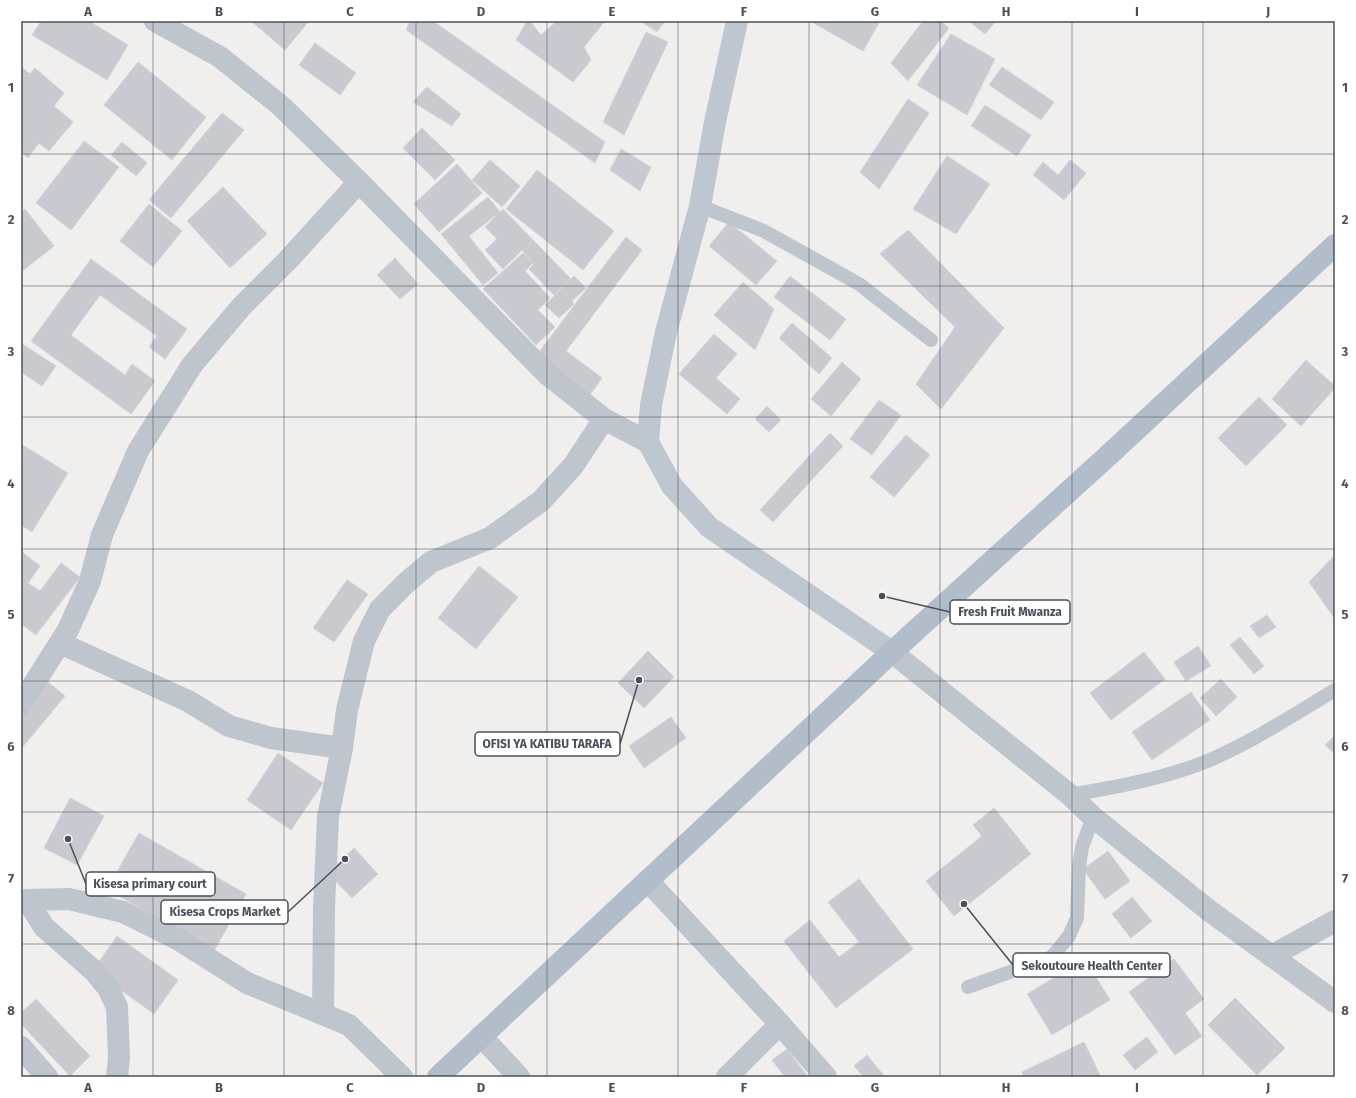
<svg xmlns="http://www.w3.org/2000/svg" width="1356" height="1098" viewBox="0 0 1356 1098" font-family="'Fira Sans',sans-serif">
<rect width="100%" height="100%" fill="#f1eeee"/>
<g fill="#c9cad0" stroke="#d3d4d9">
<path d="M 41,21 L 89,21 L 128,45 L 107,80 L 32,35 Z"/>
<path d="M 251,21 L 309,21 L 285,50 Z"/>
<path d="M 410,21 L 433,21 L 605,142 L 595,163 L 406,30 Z"/>
<path d="M 527,21 L 530,21 L 541,35 L 557,21 L 605,21 L 584,47 L 591,60 L 573,82 L 516,40 Z"/>
<path d="M 640,21 L 665,21 L 657,32 Z"/>
<path d="M 810,21 L 880,21 L 863,51 Z"/>
<path d="M 923,21 L 940,21 L 949,28 L 908,81 L 891,63 Z"/>
<path d="M 969,21 L 996,21 L 985,34 Z"/>
<path d="M 646,32 L 668,42 L 624,135 L 603,122 Z"/>
<path d="M 951,34 L 995,59 L 967,115 L 917,85 Z"/>
<path d="M 315,43 L 356,73 L 340,95 L 299,65 Z"/>
<path d="M 138,62 L 206,117 L 172,160 L 104,105 Z"/>
<path d="M 21,67 L 30,74 L 35,68 L 64,93 L 54,106 L 73,122 L 49,151 L 39,143 L 28,158 L 21,152 Z"/>
<path d="M 1002,67 L 1054,102 L 1041,120 L 989,85 Z"/>
<path d="M 427,87 L 461,114 L 452,126 L 413,102 Z"/>
<path d="M 908,99 L 929,113 L 879,189 L 860,172 Z"/>
<path d="M 985,105 L 1031,135 L 1017,156 L 971,126 Z"/>
<path d="M 222,113 L 244,130 L 171,218 L 149,200 Z"/>
<path d="M 422,128 L 455,160 L 435,180 L 403,148 Z"/>
<path d="M 84,141 L 119,167 L 71,230 L 36,203 Z"/>
<path d="M 122,142 L 147,163 L 136,176 L 111,155 Z"/>
<path d="M 621,149 L 651,167 L 640,191 L 610,170 Z"/>
<path d="M 947,156 L 990,184 L 956,234 L 913,209 Z"/>
<path d="M 490,160 L 520,186 L 502,207 L 472,180 Z"/>
<path d="M 1070,160 L 1086,173 L 1064,200 L 1033,175 L 1043,162 L 1058,175 Z"/>
<path d="M 457,164 L 482,193 L 439,232 L 414,204 Z"/>
<path d="M 537,170 L 614,231 L 583,270 L 506,209 Z"/>
<path d="M 223,187 L 267,234 L 230,268 L 187,221 Z"/>
<path d="M 488,197 L 500,212 L 469,236 L 498,273 L 483,285 L 441,234 Z"/>
<path d="M 149,204 L 182,231 L 153,267 L 120,241 Z"/>
<path d="M 25,209 L 54,246 L 21,272 L 21,213 Z"/>
<path d="M 503,209 L 571,279 L 554,295 L 529,269 L 534,264 L 522,250 L 503,269 L 485,250 L 497,239 L 485,227 Z"/>
<path d="M 729,222 L 777,261 L 756,285 L 709,246 Z"/>
<path d="M 908,230 L 1004,328 L 941,409 L 916,384 L 955,327 L 880,254 Z"/>
<path d="M 626,237 L 642,250 L 566,351 L 602,378 L 589,396 L 536,356 Z"/>
<path d="M 523,253 L 533,263 L 525,271 L 550,298 L 538,310 L 555,327 L 536,345 L 483,289 Z"/>
<path d="M 395,258 L 418,284 L 400,299 L 377,275 Z"/>
<path d="M 91,259 L 187,329 L 165,359 L 149,347 L 157,336 L 100,295 L 71,335 L 125,375 L 132,364 L 155,381 L 131,414 L 31,341 Z"/>
<path d="M 574,276 L 586,288 L 572,301 L 574,304 L 559,318 L 545,305 Z"/>
<path d="M 790,276 L 846,319 L 830,340 L 774,297 Z"/>
<path d="M 743,282 L 774,309 L 755,350 L 714,315 Z"/>
<path d="M 792,323 L 832,358 L 819,374 L 779,338 Z"/>
<path d="M 714,334 L 737,354 L 716,378 L 740,399 L 727,414 L 679,374 Z"/>
<path d="M 21,343 L 56,366 L 42,386 L 21,372 Z"/>
<path d="M 1306,360 L 1335,386 L 1335,388 L 1301,426 L 1272,399 Z"/>
<path d="M 842,362 L 861,379 L 831,416 L 811,399 Z"/>
<path d="M 1259,397 L 1287,425 L 1246,466 L 1218,438 Z"/>
<path d="M 879,400 L 901,415 L 872,455 L 850,439 Z"/>
<path d="M 767,406 L 781,420 L 769,432 L 755,419 Z"/>
<path d="M 830,433 L 843,446 L 773,522 L 760,510 Z"/>
<path d="M 906,435 L 930,455 L 894,497 L 870,477 Z"/>
<path d="M 21,444 L 68,473 L 32,532 L 21,525 Z"/>
<path d="M 21,551 L 40,566 L 28,583 L 40,591 L 61,563 L 80,577 L 36,635 L 21,624 Z"/>
<path d="M 1335,555 L 1335,619 L 1309,582 Z"/>
<path d="M 479,566 L 518,597 L 476,649 L 438,618 Z"/>
<path d="M 347,580 L 368,594 L 334,642 L 313,628 Z"/>
<path d="M 1267,615 L 1276,627 L 1259,638 L 1250,626 Z"/>
<path d="M 1240,637 L 1264,666 L 1254,674 L 1230,645 Z"/>
<path d="M 1198,646 L 1211,666 L 1186,681 L 1174,662 Z"/>
<path d="M 648,651 L 674,677 L 644,708 L 618,683 Z"/>
<path d="M 1144,652 L 1165,679 L 1111,720 L 1090,693 Z"/>
<path d="M 1221,679 L 1237,697 L 1216,716 L 1200,698 Z"/>
<path d="M 48,682 L 65,696 L 21,749 L 21,715 Z"/>
<path d="M 1191,692 L 1210,720 L 1152,760 L 1132,732 Z"/>
<path d="M 671,717 L 686,738 L 644,768 L 629,746 Z"/>
<path d="M 1335,735 L 1335,754 L 1325,745 Z"/>
<path d="M 278,753 L 323,783 L 291,830 L 247,800 Z"/>
<path d="M 70,798 L 104,816 L 77,865 L 44,848 Z"/>
<path d="M 994,808 L 1031,854 L 954,916 L 926,881 L 982,836 L 973,825 Z"/>
<path d="M 139,833 L 246,894 L 214,951 L 107,889 Z"/>
<path d="M 354,848 L 378,874 L 352,898 L 328,873 Z"/>
<path d="M 1108,851 L 1130,881 L 1105,899 L 1083,869 Z"/>
<path d="M 859,879 L 913,949 L 836,1008 L 784,941 L 810,920 L 839,957 L 859,942 L 828,902 Z"/>
<path d="M 1132,897 L 1152,921 L 1131,938 L 1112,914 Z"/>
<path d="M 117,936 L 178,980 L 154,1014 L 93,970 Z"/>
<path d="M 1085,959 L 1110,1000 L 1052,1035 L 1027,994 Z"/>
<path d="M 1174,959 L 1204,999 L 1185,1013 L 1202,1036 L 1175,1055 L 1129,992 Z"/>
<path d="M 1235,998 L 1285,1048 L 1257,1075 L 1208,1025 Z"/>
<path d="M 36,999 L 90,1056 L 70,1076 L 21,1024 L 21,1013 Z"/>
<path d="M 1147,1037 L 1158,1052 L 1135,1070 L 1123,1055 Z"/>
<path d="M 1084,1042 L 1101,1077 L 1024,1077 L 1022,1072 Z"/>
<path d="M 787,1049 L 808,1077 L 785,1077 L 772,1060 Z"/>
<path d="M 867,1055 L 885,1077 L 864,1077 L 854,1066 Z"/>
</g>
<g fill="none" stroke-linecap="round" stroke-linejoin="round">
<g stroke="#bec5cc" stroke-width="14">
<path d="M 700,206 L 764,231 L 859,284 L 931,340"/>
<path d="M 1070,795 C 1115,787 1162,779 1205,762 C 1251,743 1293,715 1335,690"/>
<path d="M 968,987 L 1052,957 L 1069,936 L 1077,918 L 1079,867 L 1082,847 L 1093,817"/>
</g>
<g stroke="#bec5cc" stroke-width="22">
<path d="M 155,21 L 220,57 L 281,106 L 359,182 L 547,374 L 604,419 L 648,442"/>
<path d="M 60,643 L 188,701 L 229,726 L 271,738 L 342,748"/>
<path d="M 892,652 L 1070,795 L 1093,817 L 1207,909 L 1335,1002"/>
<path d="M 21,704 L 68,630 L 90,581 L 102,535 L 138,451 L 192,365 L 242,306 L 288,260 L 359,182"/>
<path d="M 648,881 L 780,1024 L 826,1077"/>
<path d="M 27,900 L 44,927 L 94,971 L 108,988 L 117,1007 L 119,1058 L 117,1077"/>
<path d="M 21,902 L 27,900 L 69,899 L 123,912 L 179,940 L 247,983 L 349,1025 L 402,1077"/>
<path d="M 1271,956 L 1335,921"/>
<path d="M 323,1014 L 324,907 L 328,817 L 342,748 L 347,710 L 364,641 L 380,609 L 406,583 L 431,562 L 490,538 L 541,501 L 573,466 L 604,419"/>
<path d="M 481,1036 L 519,1077"/>
<path d="M 21,1047 L 47,1077"/>
<path d="M 727,1077 L 780,1024"/>
</g>
<path stroke="#bec6d0" stroke-width="22" d="M 737,21 L 715,122 L 700,206 L 666,332 L 651,405 L 648,442 L 672,486 L 709,527 L 892,652"/>
<path stroke="#b1bdca" stroke-width="22" d="M 438,1077 L 892,652 L 1111,453 L 1335,245"/>
</g>
<path fill="none" stroke="#48515a" stroke-width="1" stroke-opacity="0.55" d="M 153,21 L 153,1077M 284,21 L 284,1077M 416,21 L 416,1077M 547,21 L 547,1077M 678,21 L 678,1077M 809,21 L 809,1077M 940,21 L 940,1077M 1072,21 L 1072,1077M 1203,21 L 1203,1077M 21,154 L 1335,154M 21,286 L 1335,286M 21,417 L 1335,417M 21,549 L 1335,549M 21,681 L 1335,681M 21,812 L 1335,812M 21,944 L 1335,944"/>
<path fill="none" stroke="#48515a" stroke-width="1.5" d="M882 596L950 612M639 680L620 744M68 839L86 884M345 859L288 912M964 904L1013 965"/>
<g fill="#48515a" stroke="#fff" stroke-width="1.5">
<circle cx="882" cy="596" r="4"/>
<circle cx="639" cy="680" r="4"/>
<circle cx="68" cy="839" r="4"/>
<circle cx="345" cy="859" r="4"/>
<circle cx="964" cy="904" r="4"/>
</g>
<g fill="#fff" stroke="#48515a" stroke-width="1.5">
<rect x="950" y="600" width="120" height="24" rx="4"/>
<rect x="475" y="732" width="145" height="24" rx="4"/>
<rect x="86" y="872" width="129" height="24" rx="4"/>
<rect x="161" y="900" width="127" height="24" rx="4"/>
<rect x="1013" y="953" width="157" height="24" rx="4"/>
</g>
<g font-size="12" text-anchor="middle" font-weight="bold" fill="#48515a">
<text x="1010" y="616">Fresh Fruit Mwanza</text>
<text x="547" y="748">OFISI YA KATIBU TARAFA</text>
<text x="150" y="888">Kisesa primary court</text>
<text x="225" y="916">Kisesa Crops Market</text>
<text x="1092" y="970">Sekoutoure Health Center</text>
</g>
<rect width="1356" height="1098" fill="none" stroke="#ffffff" stroke-width="44"/>
<rect x="22" y="22" width="1312" height="1054" fill="none" stroke="#48515a" stroke-width="1.5"/>
<g font-size="13" text-anchor="middle" font-weight="bold" fill="#48515a">
<text x="88" y="16">A</text>
<text x="219" y="16">B</text>
<text x="350" y="16">C</text>
<text x="481" y="16">D</text>
<text x="612" y="16">E</text>
<text x="744" y="16">F</text>
<text x="875" y="16">G</text>
<text x="1006" y="16">H</text>
<text x="1137" y="16">I</text>
<text x="1268" y="16">J</text>
<text x="11" y="92">1</text>
<text x="1345" y="92">1</text>
<text x="11" y="224">2</text>
<text x="1345" y="224">2</text>
<text x="11" y="356">3</text>
<text x="1345" y="356">3</text>
<text x="11" y="488">4</text>
<text x="1345" y="488">4</text>
<text x="11" y="619">5</text>
<text x="1345" y="619">5</text>
<text x="11" y="751">6</text>
<text x="1345" y="751">6</text>
<text x="11" y="883">7</text>
<text x="1345" y="883">7</text>
<text x="11" y="1015">8</text>
<text x="1345" y="1015">8</text>
<text x="88" y="1092">A</text>
<text x="219" y="1092">B</text>
<text x="350" y="1092">C</text>
<text x="481" y="1092">D</text>
<text x="612" y="1092">E</text>
<text x="744" y="1092">F</text>
<text x="875" y="1092">G</text>
<text x="1006" y="1092">H</text>
<text x="1137" y="1092">I</text>
<text x="1268" y="1092">J</text>
</g>
</svg>
